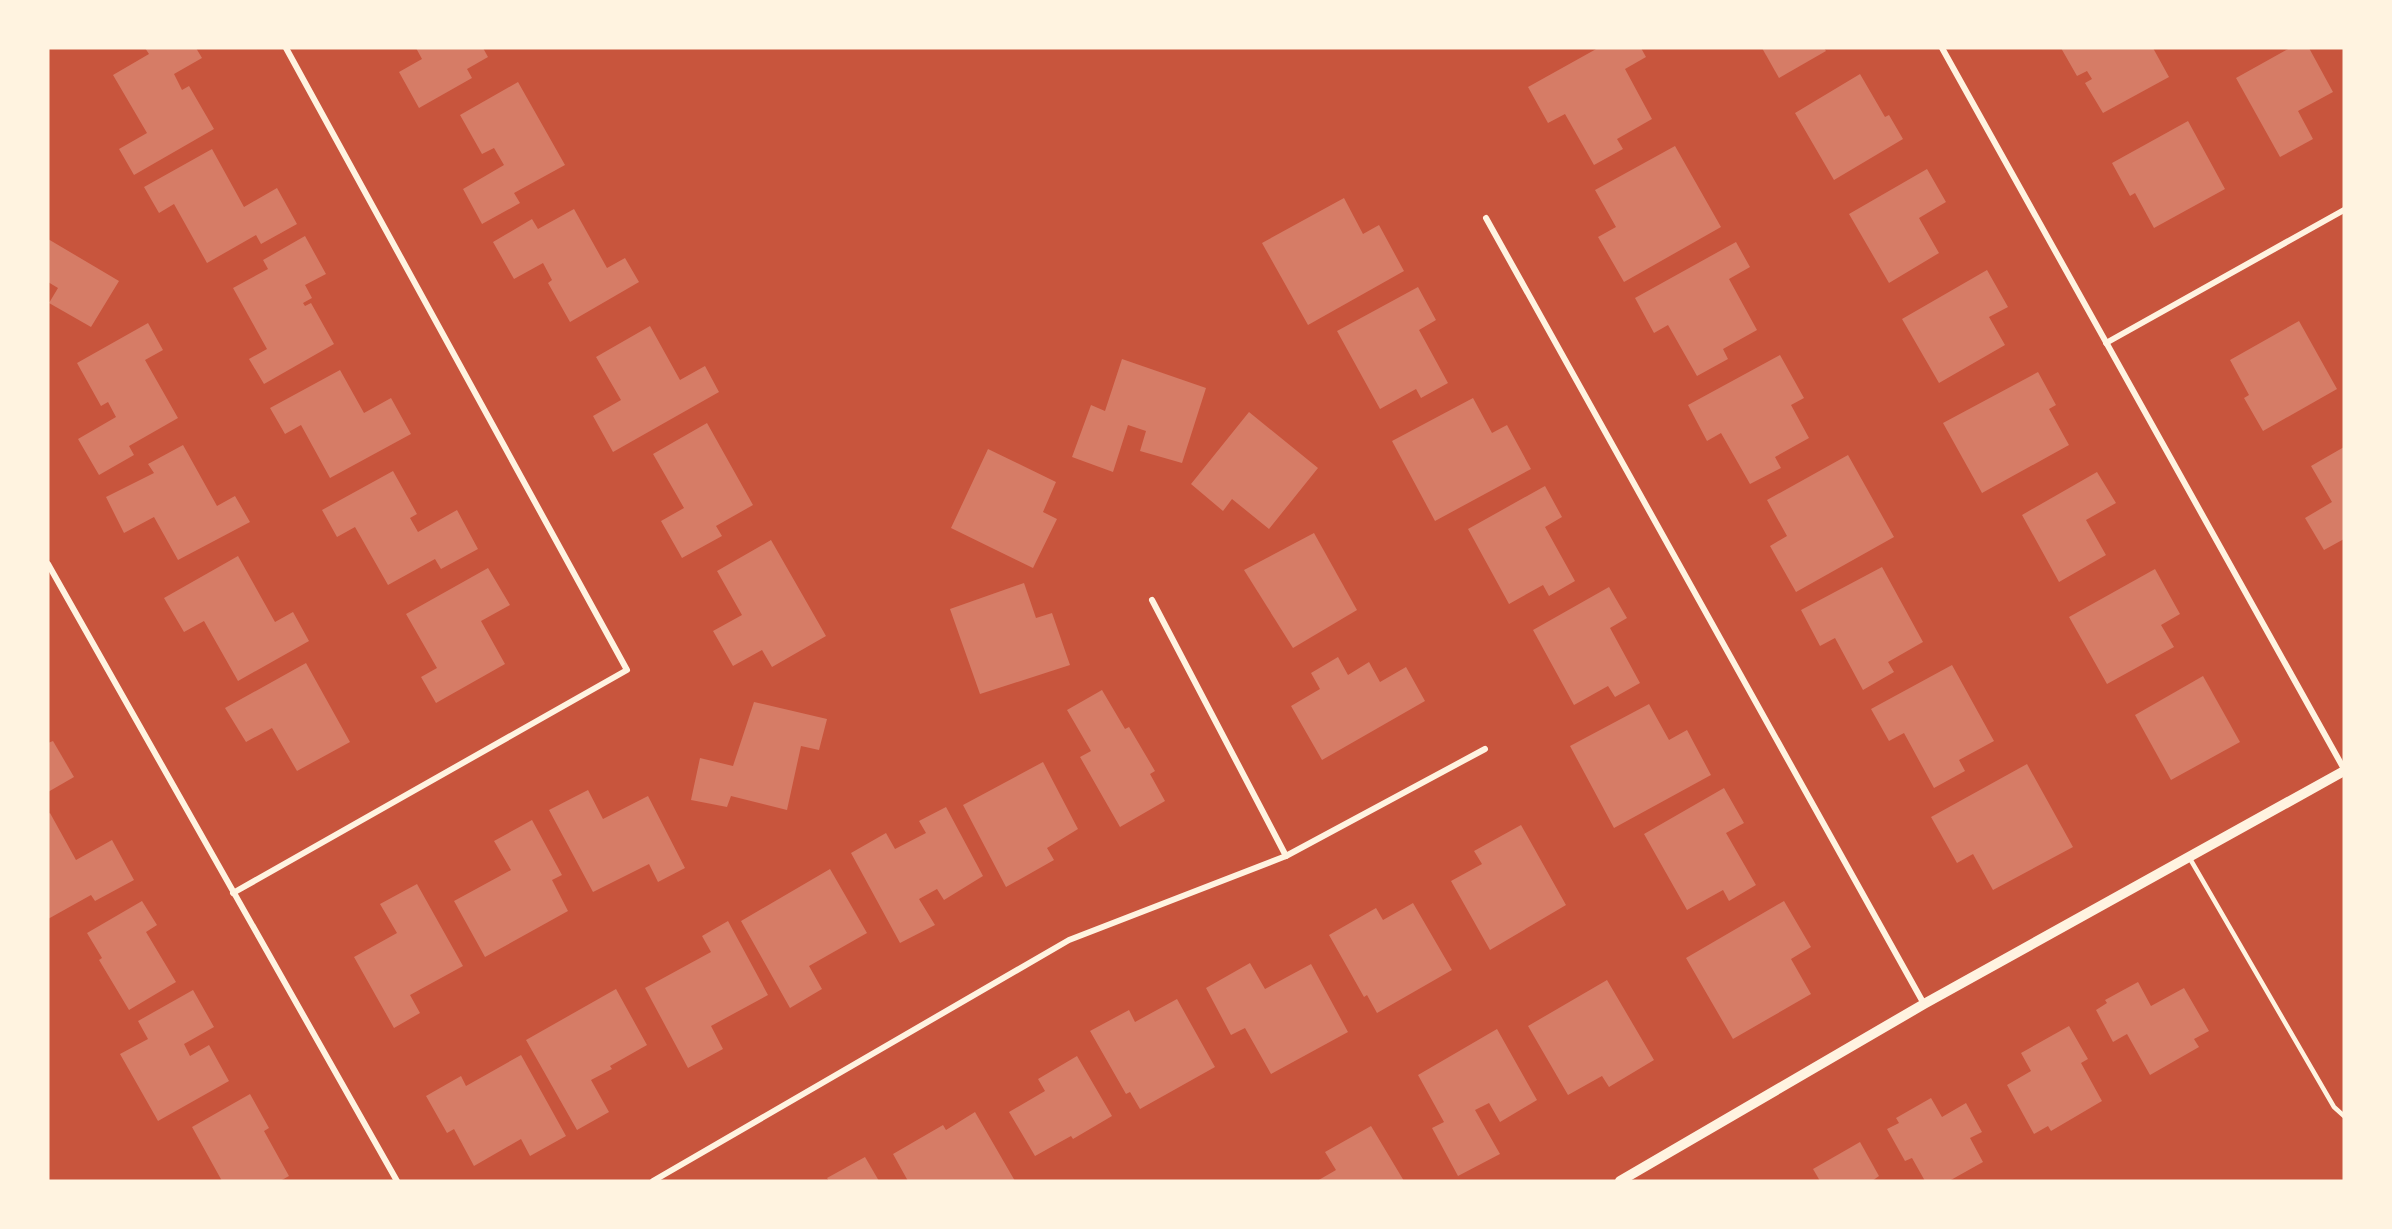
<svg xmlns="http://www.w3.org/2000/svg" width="2392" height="1229" viewBox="0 0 2392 1229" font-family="Manrope,sans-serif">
<rect width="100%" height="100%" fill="#c8553d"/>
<g fill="#d67c66">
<path d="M 145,48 L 196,48 L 202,58 L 174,74 L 182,90 L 189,86 L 214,129 L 134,175 L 119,149 L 147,133 L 113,75 L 149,54 Z"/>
<path d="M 416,48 L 483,48 L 488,57 L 467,69 L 472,78 L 419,108 L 399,72 L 422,59 Z"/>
<path d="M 1598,48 L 1641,48 L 1646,57 L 1625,69 L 1652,119 L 1617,139 L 1623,149 L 1594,165 L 1565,114 L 1548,123 L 1528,87 Z"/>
<path d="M 1762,48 L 1824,48 L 1826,51 L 1779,78 Z"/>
<path d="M 2061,48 L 2153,48 L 2169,77 L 2103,113 L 2085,83 L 2092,79 L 2087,71 L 2077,76 Z"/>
<path d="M 2290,48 L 2309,48 L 2333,92 L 2298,111 L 2313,139 L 2280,157 L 2236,78 Z"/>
<path d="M 1860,74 L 1885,117 L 1889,115 L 1903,139 L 1834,180 L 1795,113 Z"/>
<path d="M 518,82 L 565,165 L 514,193 L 520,203 L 482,224 L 463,189 L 504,165 L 494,148 L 482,154 L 460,115 Z"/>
<path d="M 2188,121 L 2225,189 L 2154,228 L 2135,193 L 2130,196 L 2112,163 Z"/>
<path d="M 1675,146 L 1721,227 L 1624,282 L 1598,237 L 1616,227 L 1595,190 Z"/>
<path d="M 212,149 L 244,207 L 277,188 L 297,224 L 261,244 L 256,235 L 207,263 L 174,204 L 159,213 L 144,187 Z"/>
<path d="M 1927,169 L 1946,202 L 1919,218 L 1939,253 L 1889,283 L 1849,214 Z"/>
<path d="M 1344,198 L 1363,234 L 1379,225 L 1404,271 L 1308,325 L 1262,243 Z"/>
<path d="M 574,209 L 607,268 L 625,258 L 639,282 L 570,322 L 548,283 L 552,280 L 543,263 L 514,279 L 493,242 L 532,219 L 538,229 Z"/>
<path d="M 305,236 L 326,274 L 305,285 L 312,298 L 303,303 L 305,306 L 311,303 L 334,344 L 264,384 L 249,359 L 267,349 L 233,288 L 268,269 L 263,260 Z"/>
<path d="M 48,239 L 119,281 L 91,327 L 49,303 L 58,288 L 48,282 Z"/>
<path d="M 1736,242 L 1750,267 L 1729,279 L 1757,330 L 1723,349 L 1728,359 L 1697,376 L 1668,325 L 1654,333 L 1635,298 Z"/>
<path d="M 1987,270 L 2008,307 L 1989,317 L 2005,345 L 1939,383 L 1902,319 Z"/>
<path d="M 1418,287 L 1436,320 L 1419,330 L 1448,383 L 1421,398 L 1416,389 L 1380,409 L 1337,331 Z"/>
<path d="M 2299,321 L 2337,389 L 2263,431 L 2244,398 L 2249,395 L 2230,360 Z"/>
<path d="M 148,323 L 163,350 L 145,360 L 178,418 L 129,446 L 134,455 L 99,475 L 78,439 L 116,417 L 108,402 L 101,406 L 77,363 Z"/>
<path d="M 650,326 L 680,380 L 705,366 L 719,392 L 613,452 L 593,416 L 621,400 L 596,357 Z"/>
<path d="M 1780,355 L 1804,398 L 1791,405 L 1809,438 L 1775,457 L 1781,468 L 1750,484 L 1721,433 L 1707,441 L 1688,405 Z"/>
<path d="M 1122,359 L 1206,388 L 1182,463 L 1140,451 L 1146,431 L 1128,425 L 1113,472 L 1072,457 L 1091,405 L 1105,411 Z"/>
<path d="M 340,370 L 364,413 L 391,398 L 411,434 L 330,478 L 301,425 L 285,434 L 270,408 Z"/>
<path d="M 2038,372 L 2056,405 L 2049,409 L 2069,445 L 1982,493 L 1943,423 Z"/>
<path d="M 1473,398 L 1492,433 L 1507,425 L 1531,469 L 1435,521 L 1392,441 Z"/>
<path d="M 1249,412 L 1318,468 L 1269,529 L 1232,499 L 1223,511 L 1191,484 Z"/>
<path d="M 707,423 L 753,505 L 716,526 L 722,536 L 682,558 L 661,521 L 684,508 L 653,454 Z"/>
<path d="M 183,445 L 217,506 L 235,496 L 250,522 L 178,560 L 154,517 L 124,533 L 106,497 L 154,473 L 148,464 Z"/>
<path d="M 2344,447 L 2344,539 L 2324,550 L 2305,518 L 2332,502 L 2311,466 Z"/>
<path d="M 988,449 L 1056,482 L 1043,512 L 1057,519 L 1033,568 L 951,528 Z"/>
<path d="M 1848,455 L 1894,537 L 1796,592 L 1770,546 L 1787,536 L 1767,500 Z"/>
<path d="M 393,471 L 417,514 L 410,518 L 418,532 L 457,510 L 478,549 L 441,569 L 435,559 L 388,585 L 355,527 L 337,537 L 322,510 Z"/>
<path d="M 2097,472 L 2116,503 L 2086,520 L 2106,555 L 2059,582 L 2022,515 Z"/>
<path d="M 1545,486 L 1562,517 L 1545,527 L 1575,581 L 1549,596 L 1543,585 L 1509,604 L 1468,529 Z"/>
<path d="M 1314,533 L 1357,610 L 1293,648 L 1244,570 Z"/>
<path d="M 771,540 L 826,636 L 772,667 L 762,650 L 733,666 L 713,631 L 742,615 L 717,571 Z"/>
<path d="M 238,556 L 275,622 L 293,612 L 309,641 L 238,681 L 204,621 L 184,632 L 164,598 Z"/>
<path d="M 1882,567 L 1923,642 L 1888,662 L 1894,672 L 1863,690 L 1835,638 L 1820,646 L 1801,610 Z"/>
<path d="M 488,568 L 510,605 L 481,621 L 505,664 L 436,703 L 421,677 L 437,668 L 406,614 Z"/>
<path d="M 2155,569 L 2180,614 L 2161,625 L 2174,647 L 2107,684 L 2069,617 Z"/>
<path d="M 1024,583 L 1036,618 L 1052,613 L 1070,665 L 980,694 L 950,609 Z"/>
<path d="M 1609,587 L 1627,618 L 1610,628 L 1640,683 L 1615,697 L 1608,686 L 1574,705 L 1533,630 Z"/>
<path d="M 1338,657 L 1348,675 L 1369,662 L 1380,682 L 1406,667 L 1425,701 L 1322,760 L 1291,706 L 1320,689 L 1311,673 Z"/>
<path d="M 306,663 L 350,742 L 297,771 L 272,728 L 246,742 L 225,708 Z"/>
<path d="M 1952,665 L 1994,741 L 1959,760 L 1965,771 L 1934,788 L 1904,733 L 1889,741 L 1871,709 Z"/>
<path d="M 2203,676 L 2240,742 L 2171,780 L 2135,715 Z"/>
<path d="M 1102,690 L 1125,729 L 1129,727 L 1155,771 L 1150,774 L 1165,801 L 1120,827 L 1080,757 L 1091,751 L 1067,710 Z"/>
<path d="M 754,702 L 827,719 L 819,750 L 801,746 L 787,810 L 731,796 L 727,807 L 691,800 L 700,758 L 733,766 Z"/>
<path d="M 1649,704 L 1669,740 L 1687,730 L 1711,775 L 1614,828 L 1570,746 Z"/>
<path d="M 53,741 L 74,777 L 48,792 L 48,743 Z"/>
<path d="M 1043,762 L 1078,829 L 1047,848 L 1054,860 L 1006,887 L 963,805 Z"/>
<path d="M 2027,764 L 2073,847 L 1993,890 L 1973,854 L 1957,863 L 1931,817 Z"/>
<path d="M 1724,788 L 1744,823 L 1726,833 L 1756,885 L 1729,901 L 1723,890 L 1687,910 L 1644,834 Z"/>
<path d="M 588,790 L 603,819 L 648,796 L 685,868 L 658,882 L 649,864 L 593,892 L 549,810 Z"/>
<path d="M 946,807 L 983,876 L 944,900 L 937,889 L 919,899 L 935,925 L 900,943 L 851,853 L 886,833 L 895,849 L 926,833 L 919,821 Z"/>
<path d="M 50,813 L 76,860 L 112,840 L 134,880 L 95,901 L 91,895 L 48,919 L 48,814 Z"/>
<path d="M 532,820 L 562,875 L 552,880 L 568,911 L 485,957 L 454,901 L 511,870 L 494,841 Z"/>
<path d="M 1521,825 L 1566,905 L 1490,950 L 1451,881 L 1482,864 L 1474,851 Z"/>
<path d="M 830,869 L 867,933 L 809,966 L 822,989 L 790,1008 L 741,921 Z"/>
<path d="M 417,884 L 463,966 L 410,995 L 420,1013 L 394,1028 L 354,957 L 397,933 L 380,904 Z"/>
<path d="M 142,901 L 157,925 L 146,932 L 176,982 L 129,1010 L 99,960 L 102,958 L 87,933 Z"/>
<path d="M 1784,901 L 1811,947 L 1791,959 L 1811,994 L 1733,1039 L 1686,958 Z"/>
<path d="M 1413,903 L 1452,970 L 1377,1013 L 1367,995 L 1364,997 L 1329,935 L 1376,908 L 1383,920 Z"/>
<path d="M 728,921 L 768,995 L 711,1026 L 723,1049 L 688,1068 L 645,988 L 711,952 L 702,936 Z"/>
<path d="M 1250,963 L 1265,989 L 1311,964 L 1348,1032 L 1271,1074 L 1245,1028 L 1231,1035 L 1206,988 Z"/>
<path d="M 1607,980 L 1654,1060 L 1609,1087 L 1602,1076 L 1568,1095 L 1528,1026 Z"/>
<path d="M 2138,982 L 2151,1006 L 2184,988 L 2209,1031 L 2194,1039 L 2199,1047 L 2150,1075 L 2127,1034 L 2113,1042 L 2096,1010 L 2107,1003 L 2105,1000 Z"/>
<path d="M 616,989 L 647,1045 L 610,1066 L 612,1069 L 591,1080 L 609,1112 L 577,1130 L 526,1040 Z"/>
<path d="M 193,990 L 214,1027 L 184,1044 L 190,1056 L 209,1045 L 229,1081 L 158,1121 L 120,1054 L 148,1039 L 138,1021 Z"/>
<path d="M 1177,999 L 1215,1067 L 1140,1109 L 1130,1092 L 1126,1094 L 1090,1031 L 1129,1010 L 1135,1022 Z"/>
<path d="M 2069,1026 L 2088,1059 L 2081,1063 L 2102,1101 L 2051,1131 L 2048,1126 L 2034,1134 L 2007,1085 L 2031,1071 L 2021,1053 Z"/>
<path d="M 1497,1029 L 1537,1100 L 1500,1122 L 1489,1103 L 1475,1110 L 1500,1154 L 1458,1176 L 1432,1128 L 1444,1122 L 1418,1075 Z"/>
<path d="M 521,1055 L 566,1136 L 530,1156 L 521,1139 L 474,1166 L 454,1129 L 447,1133 L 426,1096 L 461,1076 L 466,1086 Z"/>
<path d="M 1077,1056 L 1112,1116 L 1073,1139 L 1071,1136 L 1035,1156 L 1009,1112 L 1045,1091 L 1038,1079 Z"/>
<path d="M 250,1094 L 269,1128 L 264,1131 L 289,1176 L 280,1181 L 222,1181 L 192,1127 Z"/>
<path d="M 1931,1098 L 1942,1117 L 1966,1103 L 1982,1132 L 1970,1138 L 1983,1162 L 1949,1181 L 1925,1181 L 1912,1158 L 1905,1161 L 1887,1129 L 1899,1123 L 1896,1118 Z"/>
<path d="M 975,1112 L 1015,1181 L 908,1181 L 893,1154 L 943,1125 L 946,1130 Z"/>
<path d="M 1371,1126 L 1404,1181 L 1317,1181 L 1336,1170 L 1325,1152 Z"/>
<path d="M 1860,1142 L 1879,1176 L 1872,1181 L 1820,1181 L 1813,1169 Z"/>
<path d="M 865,1157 L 879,1181 L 829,1181 L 827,1178 Z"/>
</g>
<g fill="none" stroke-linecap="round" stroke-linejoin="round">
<path stroke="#fff3e0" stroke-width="4.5" d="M 2189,857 L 2334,1107 L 2344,1116"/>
<g stroke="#fff3e0" stroke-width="6">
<path d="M 1942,48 L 2344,769"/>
<path d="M 1486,218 L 1924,1004"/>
<path d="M 2106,343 L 2344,210"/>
<path d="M 48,564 L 397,1181"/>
<path d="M 1152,600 L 1286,856"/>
<path d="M 233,893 L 627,670 L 286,48"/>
<path d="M 653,1181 L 1069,940 L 1286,856 L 1485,749"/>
</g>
<path stroke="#fff3e0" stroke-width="10" d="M 1620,1181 L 1924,1004 L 2344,771"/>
</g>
<rect width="2392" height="1229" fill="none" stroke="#fff3e0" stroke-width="99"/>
</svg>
